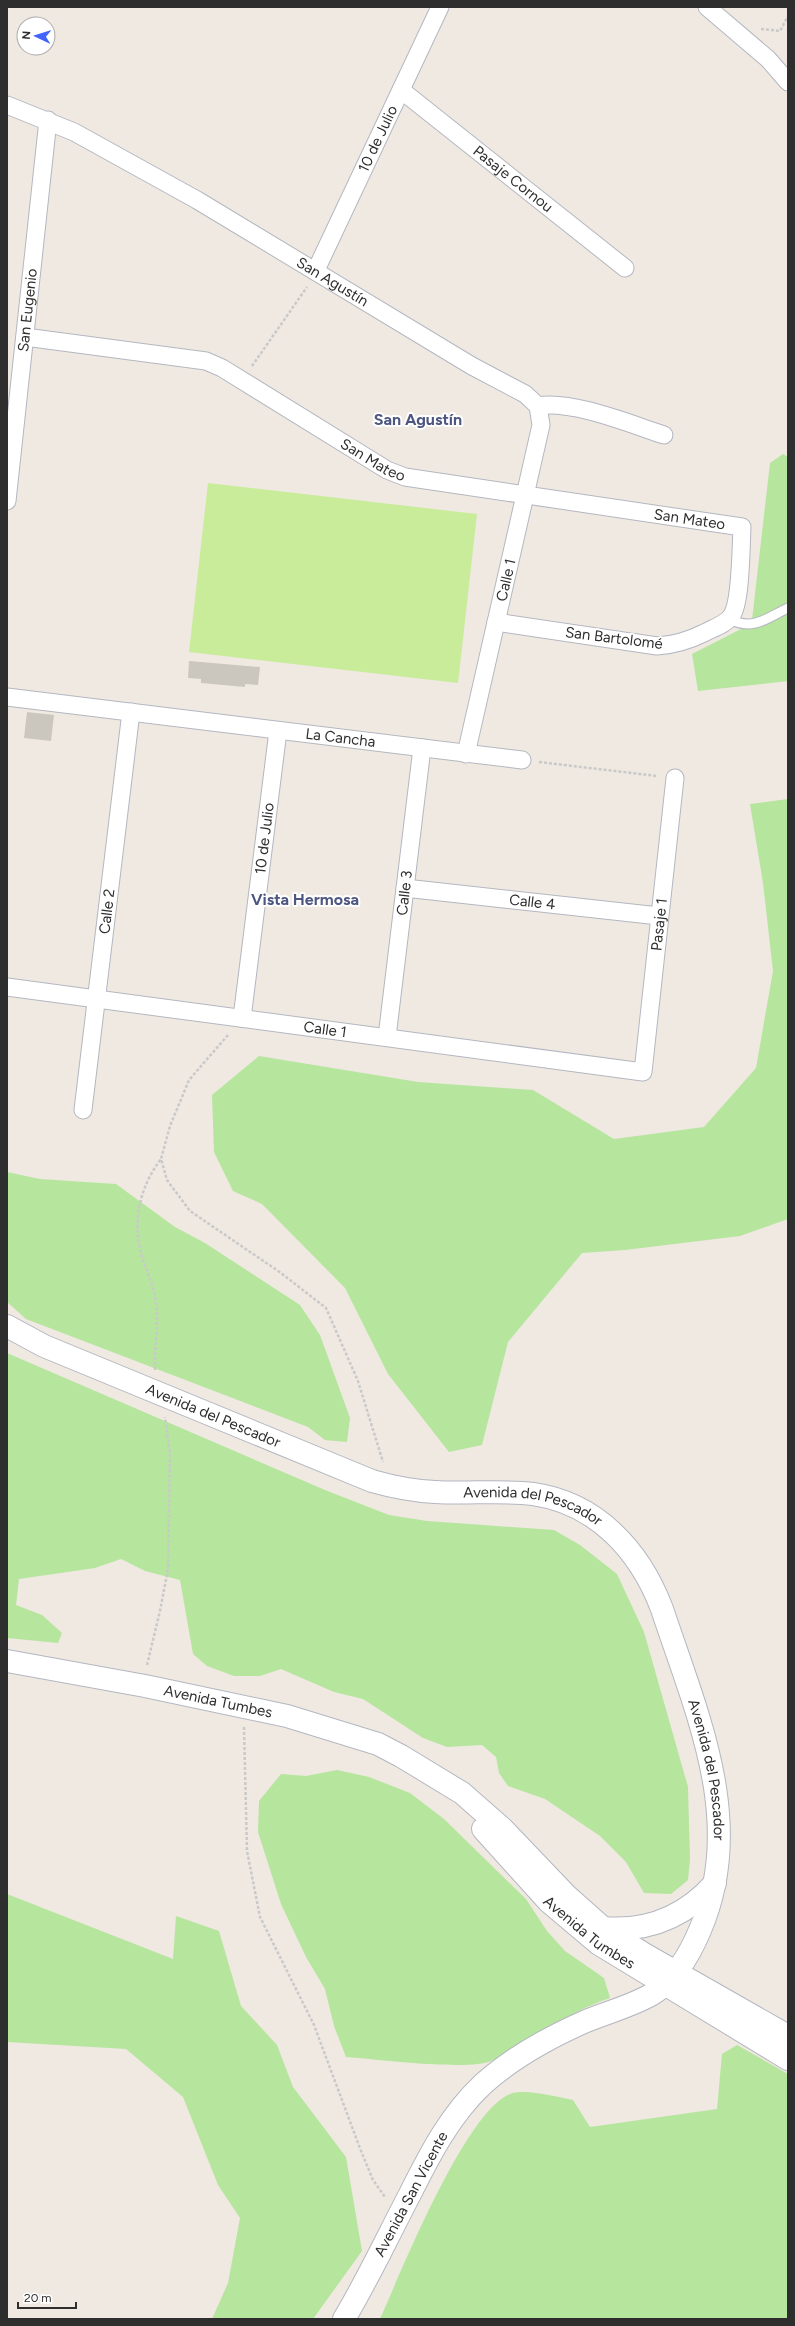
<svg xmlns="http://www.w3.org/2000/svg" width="795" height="2326" viewBox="0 0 795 2326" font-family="Figtree,sans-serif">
<rect width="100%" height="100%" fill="#efe9e1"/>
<g fill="#b6e59e">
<path d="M 783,454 L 788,457 L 788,681 L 698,691 L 692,654 L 739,630 L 752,620 L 770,463 Z"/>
<path d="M 788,799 L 788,1219 L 740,1236 L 625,1250 L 582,1253 L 508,1342 L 482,1445 L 449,1452 L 388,1374 L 345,1288 L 262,1204 L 233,1191 L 214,1152 L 212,1095 L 259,1056 L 418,1082 L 533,1090 L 614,1139 L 704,1127 L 756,1068 L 773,971 L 763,883 L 750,804 Z"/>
<path d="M 7,1172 L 40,1179 L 116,1184 L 175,1227 L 205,1243 L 300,1305 L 320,1335 L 350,1418 L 347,1442 L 325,1440 L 308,1427 L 26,1319 L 7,1302 Z"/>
<path d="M 7,1353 L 325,1490 L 389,1515 L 427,1521 L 554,1530 L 580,1545 L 617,1574 L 644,1632 L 688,1787 L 690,1860 L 688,1880 L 671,1894 L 644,1893 L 626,1862 L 600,1836 L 545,1799 L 508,1786 L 499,1773 L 496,1757 L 482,1745 L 447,1747 L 423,1738 L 363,1699 L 334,1692 L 281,1669 L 260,1676 L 234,1676 L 207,1666 L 193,1654 L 180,1580 L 145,1571 L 121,1559 L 95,1568 L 19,1579 L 16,1605 L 42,1615 L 62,1633 L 58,1643 L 7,1638 Z"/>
<path d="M 337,1770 L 369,1777 L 410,1793 L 444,1819 L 526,1899 L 547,1931 L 565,1951 L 604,1978 L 610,1998 C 567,2012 532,2042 491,2061 C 469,2071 375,2059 346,2057 L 334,2026 L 325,1989 L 306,1957 L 281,1904 L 258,1832 L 259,1801 L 281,1774 L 306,1776 Z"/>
<path d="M 7,1894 L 173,1959 L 176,1916 L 219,1931 L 241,2006 L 277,2045 L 293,2087 L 346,2157 L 362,2251 L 313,2319 L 212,2319 L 228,2283 L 240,2218 L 218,2185 L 183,2097 L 126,2049 L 7,2042 Z"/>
<path d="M 737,2045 L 788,2074 L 788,2319 L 380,2319 C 401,2272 465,2112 510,2094 C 524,2088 558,2097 573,2100 L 590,2127 L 717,2109 L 722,2054 Z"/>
</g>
<path fill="#c9ec9a" d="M 208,483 L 477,514 L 458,683 L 189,652 Z"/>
<g fill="#cbc7bf">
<path d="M 189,661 L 260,667 L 258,685 L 245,684 L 245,687 L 201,683 L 201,679 L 188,678 Z"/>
<path d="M 27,712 L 54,715 L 51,741 L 24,738 Z"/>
</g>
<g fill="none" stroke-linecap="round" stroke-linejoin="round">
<defs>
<path id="lane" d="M 729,619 C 753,631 765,619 788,608"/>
<g id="street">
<path d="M 707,7 L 768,59 L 788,82"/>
<path id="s1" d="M 401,90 L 625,268"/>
<path id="s2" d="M 7,105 L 74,132 L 197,200 L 472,366 L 525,394 L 538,406 L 541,425 L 466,754"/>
<path id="s3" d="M 316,270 L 440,7"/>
<path id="s4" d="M 25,337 L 206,361 L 222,368 L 387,470 L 405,477 L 742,527 C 741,546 741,601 732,615 C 727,624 713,628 704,633 C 688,641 674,645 657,646 L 496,622"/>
<path d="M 538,406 C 572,400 630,424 664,435"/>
<path id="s5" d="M 7,501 L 48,120"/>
<path id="s6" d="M 7,697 L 522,760"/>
<path id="s7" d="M 405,888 L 659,916"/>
<path id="s8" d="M 7,987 L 643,1072 L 675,778"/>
<path id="s9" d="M 242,1018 L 278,731"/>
<path id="s10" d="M 387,1037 L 422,748"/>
<path id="s11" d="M 83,1110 L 131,712"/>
</g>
<g id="secondary">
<path id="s12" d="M 7,1326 L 44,1346 L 372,1481 C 393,1487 414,1491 435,1492 C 467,1494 501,1490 533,1494 C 597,1503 640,1551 662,1609 C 696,1712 747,1822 700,1930 C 690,1954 676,1978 654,1993 C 633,2006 607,2012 584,2022 C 548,2038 512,2058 483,2084 C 450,2115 430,2154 410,2194 C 388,2236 368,2279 344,2319"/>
<path id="s13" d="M 7,1661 L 145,1686 L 287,1716 L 378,1744 L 401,1756 L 462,1793 L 503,1829 L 567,1896 L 603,1928 L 644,1954 L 788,2036"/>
<path id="s14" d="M 483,1829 L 548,1901 L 599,1944 L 788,2059"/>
<path d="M 603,1928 C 648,1932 685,1917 715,1883"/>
</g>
</defs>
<use href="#lane" stroke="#b4b7c1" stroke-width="11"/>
<use href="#street" stroke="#b4b7c1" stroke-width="19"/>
<use href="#secondary" stroke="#b4b7c1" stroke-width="24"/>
<g stroke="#c9c9c9" stroke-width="2.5" stroke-dasharray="3 2" stroke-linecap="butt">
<path d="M 761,29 L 780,31 L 788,16"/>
<path d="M 252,366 L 307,287"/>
<path d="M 539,762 L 657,776"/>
<path d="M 228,1035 L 189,1080 L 170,1126 L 161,1159 L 167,1180 L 190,1211 L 281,1273 L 326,1308 L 358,1381 L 383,1462"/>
<path d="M 155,1370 C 154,1345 160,1322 155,1297 C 153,1283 146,1270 142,1257 C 132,1222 139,1188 161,1159"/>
<path d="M 147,1665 L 160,1611 L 168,1569 L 170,1454 L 165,1417"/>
<path d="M 244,1727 L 247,1851 L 260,1917 L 314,2025 L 361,2151 L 373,2180 L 385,2197"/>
</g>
<use href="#lane" stroke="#fff" stroke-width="9"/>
<use href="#street" stroke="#fff" stroke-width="17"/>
<use href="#secondary" stroke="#fff" stroke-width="22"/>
</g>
<g text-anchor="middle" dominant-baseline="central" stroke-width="4" stroke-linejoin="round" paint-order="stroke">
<g font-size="15" fill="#2e2e2e" stroke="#fff">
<text stroke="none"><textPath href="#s3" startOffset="145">10 de Julio</textPath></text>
<text stroke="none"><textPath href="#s1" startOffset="143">Pasaje Cornou</textPath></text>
<text stroke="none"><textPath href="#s2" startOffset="371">San Agustín</textPath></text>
<text stroke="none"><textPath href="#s5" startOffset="192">San Eugenio</textPath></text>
<text stroke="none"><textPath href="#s4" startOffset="377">San Mateo</textPath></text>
<text stroke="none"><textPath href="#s4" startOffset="701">San Mateo</textPath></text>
<text transform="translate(506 580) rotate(-77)">Calle 1</text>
<text transform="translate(614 638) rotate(7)">San Bartolomé</text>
<text stroke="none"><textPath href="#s6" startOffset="336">La Cancha</textPath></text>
<text stroke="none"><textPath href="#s9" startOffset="181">10 de Julio</textPath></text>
<text stroke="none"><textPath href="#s10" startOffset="145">Calle 3</textPath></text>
<text stroke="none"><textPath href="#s7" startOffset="128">Calle 4</textPath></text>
<text stroke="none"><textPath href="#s11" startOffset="200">Calle 2</textPath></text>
<text stroke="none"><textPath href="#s8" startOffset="790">Pasaje 1</textPath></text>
<text stroke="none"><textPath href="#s8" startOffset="321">Calle 1</textPath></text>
<text stroke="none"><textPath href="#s12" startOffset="225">Avenida del Pescador</textPath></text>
<text stroke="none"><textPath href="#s12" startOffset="561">Avenida del Pescador</textPath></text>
<text stroke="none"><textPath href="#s13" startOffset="215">Avenida Tumbes</textPath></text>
<text stroke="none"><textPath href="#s12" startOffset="908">Avenida del Pescador</textPath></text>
<text stroke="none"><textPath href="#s14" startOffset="149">Avenida Tumbes</textPath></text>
<text transform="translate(411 2194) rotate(-62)">Avenida San Vicente</text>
</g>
<g font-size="16" font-weight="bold" fill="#4d5680" stroke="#fff">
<text x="418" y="419">San Agustín</text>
<text x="305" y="899">Vista Hermosa</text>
</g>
</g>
<rect width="795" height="2326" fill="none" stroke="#2e2e2e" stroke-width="16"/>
<g transform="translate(36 36) rotate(274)"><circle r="19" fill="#ffffff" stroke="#ababab"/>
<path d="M0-3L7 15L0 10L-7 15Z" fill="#4264fb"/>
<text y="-6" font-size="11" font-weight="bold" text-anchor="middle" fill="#2e2e2e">N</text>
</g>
<path d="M18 2302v6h58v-6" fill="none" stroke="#2e2e2e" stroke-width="2"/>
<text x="24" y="2302" font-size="12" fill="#2e2e2e" stroke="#ffffff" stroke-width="3" paint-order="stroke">20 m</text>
</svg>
